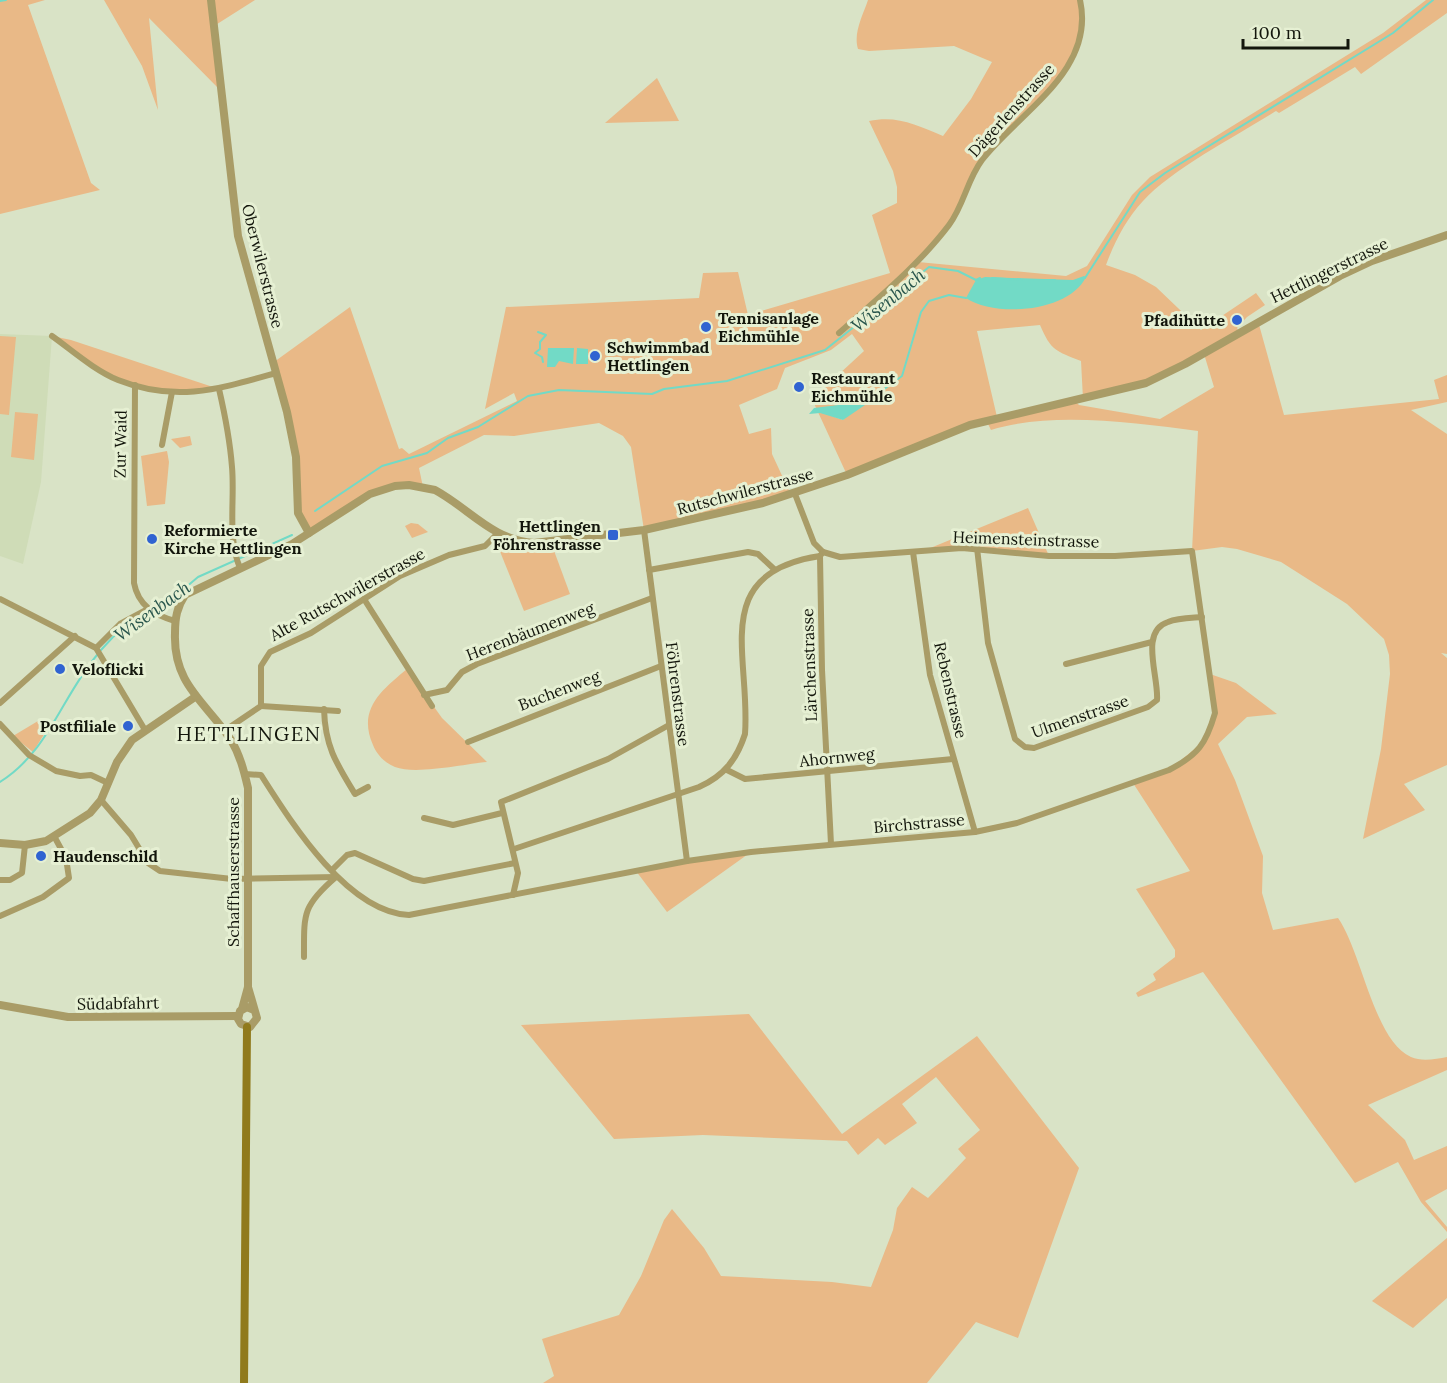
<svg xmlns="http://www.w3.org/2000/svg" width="1447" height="1383" viewBox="0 0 1447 1383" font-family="Lora,serif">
<rect width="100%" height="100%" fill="#d9e3c6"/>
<path fill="#cfdcb7" d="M 0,334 L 52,336 L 41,482 L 23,564 L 0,556 Z"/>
<g fill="#e9b987" fill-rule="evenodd">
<path d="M 0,0 L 45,0 L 28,5 L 91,183 L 100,190 L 0,214 Z"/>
<path d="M 104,0 L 255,0 L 214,26 L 220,90 L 149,18 L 158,110 L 142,66 Z"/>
<path d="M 868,0 L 1080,0 L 1082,26 L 1067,68 L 982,160 L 960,207 L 918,262 L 1066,276 L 1087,266 L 1132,195 L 1150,177 L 1383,33 L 1426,0 L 1447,0 L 1447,13 L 1361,74 L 1355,67 L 1279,113 L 1276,111 C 1238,135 1172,169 1143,201 C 1126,219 1114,243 1106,265 L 1135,275 L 1156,287 L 1201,330 L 1256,293 L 1265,305 L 1247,317 L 1237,328 L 1239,332 L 1258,321 L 1284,415 L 1439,399 L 1434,380 L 1447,375 L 1447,402 L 1411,410 L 1447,434 L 1447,654 L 1441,653 L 1447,658 L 1447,765 L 1404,784 L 1425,810 L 1363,839 L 1381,749 L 1390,674 L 1389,655 L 1384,639 L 1347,604 L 1281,562 L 1237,549 L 1222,547 L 1192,551 L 1198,431 C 1134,423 1053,411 991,430 L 986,420 L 847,475 L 812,399 L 864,351 L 852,334 L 831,350 L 785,368 L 777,389 L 739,405 L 749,434 L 771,428 L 772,454 L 791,495 L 644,530 L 631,447 L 623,436 L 599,423 L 514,436 L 484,435 L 419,468 L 423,487 L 382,489 L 309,533 L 298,513 L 297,471 L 274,362 L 350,307 L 399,449 L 402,448 L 409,454 L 517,401 L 514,393 L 485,409 L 506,307 L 699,298 L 703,273 L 738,272 L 748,315 L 890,273 L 872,215 L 897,203 L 897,187 L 893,171 L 869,121 C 897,115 917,125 943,136 L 971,99 L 992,62 L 954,46 L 869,51 L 858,49 C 853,33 863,15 868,0 ZM 1040,325 C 1051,351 1056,351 1081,361 L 1083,399 L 1146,383 L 1204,354 L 1214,387 L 1160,419 L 1079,405 L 1075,401 L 997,417 L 977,331 ZM 863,402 L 843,420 L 829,415 L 819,408 Z"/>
<path d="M 657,78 L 679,121 L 605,123 Z"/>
<path d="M 0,336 L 16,337 L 9,415 L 0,414 Z"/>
<path d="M 52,336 L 71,340 L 219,389 L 172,392 L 118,380 Z"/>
<path d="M 15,412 L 38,414 L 34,460 L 11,457 Z"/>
<path d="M 190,436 L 192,445 L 180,448 L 171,439 Z"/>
<path d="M 167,451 L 169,462 L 165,504 L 147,506 L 141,456 Z"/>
<path d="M 1028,508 L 1049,556 L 977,548 L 923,551 Z"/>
<path d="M 411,523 L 418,524 L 428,532 L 412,538 L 405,526 Z"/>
<path d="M 507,548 L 553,548 L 570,594 L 524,611 L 499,549 Z"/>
<path d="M 407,669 L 442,718 L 487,762 C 464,764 416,775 395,767 C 385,763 377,755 373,745 C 357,709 382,690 407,669 Z"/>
<path d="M 1210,674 L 1236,683 L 1277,714 L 1247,717 L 1218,744 L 1235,780 L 1263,856 L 1262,893 L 1273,930 L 1338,918 C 1362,952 1374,1041 1411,1057 C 1422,1062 1436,1059 1447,1057 L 1447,1070 L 1368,1105 L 1405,1140 L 1414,1160 L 1447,1146 L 1447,1189 L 1425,1201 L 1447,1227 L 1447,1232 L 1421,1202 L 1398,1162 L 1355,1183 L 1203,972 L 1138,997 L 1136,993 L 1156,980 L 1153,974 L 1175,957 L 1175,950 L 1136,889 L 1190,871 L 1133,783 L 1169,770 L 1208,738 L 1215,713 Z"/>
<path d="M 38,721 L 48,728 L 33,752 L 13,736 Z"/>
<path d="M 751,852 L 667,912 L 636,871 Z"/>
<path d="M 749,1014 L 842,1134 L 977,1036 L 1079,1168 L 1018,1338 L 976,1322 L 927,1383 L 543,1383 L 554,1376 L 542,1339 L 619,1315 L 641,1276 L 664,1220 L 672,1209 L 704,1248 L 721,1276 L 832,1282 L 871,1287 L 893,1230 L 897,1208 L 912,1187 L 928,1198 L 966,1158 L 958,1149 L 980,1130 L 936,1077 L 902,1104 L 917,1123 L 885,1145 L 878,1138 L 858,1155 L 847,1141 L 703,1135 L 614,1139 L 521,1025 Z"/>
<path d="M 1447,1238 L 1447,1298 L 1413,1328 L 1372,1301 Z"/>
</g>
<g fill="#72dac6">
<path d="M 1084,276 L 1086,277 C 1069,312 996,318 966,298 L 976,280 L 985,277 L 1073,280 Z"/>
<path d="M 548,348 L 574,348 L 573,364 L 559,361 L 555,367 L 547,367 Z"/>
<path d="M 577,348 L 588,349 L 588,364 L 576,364 Z"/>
<path d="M 863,402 L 865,405 L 843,420 L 820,413 L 809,414 L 814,408 Z"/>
</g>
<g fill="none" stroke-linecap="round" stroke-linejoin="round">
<g stroke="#72dac6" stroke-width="2">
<path d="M 0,1 L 6,0"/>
<path d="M 992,278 L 1022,280"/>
<path d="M 1085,278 L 1140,192 L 1165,173 L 1393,33 L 1433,0"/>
<path d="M 1034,280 L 1055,280"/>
<path d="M 538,332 L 546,335 L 540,342 L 540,349 L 535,353 L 542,357 L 543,362"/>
<path d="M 865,403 L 902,376 L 921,312 L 929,301 L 949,295 L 966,298"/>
<path d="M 315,511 L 382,466 L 427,453 L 448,438 L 478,427 L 528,396 L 559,390 L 652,394 L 664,389 L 727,381 L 825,350 L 929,267 L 958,271 L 976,280 L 980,278"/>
<path d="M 101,650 L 113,637 L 172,599 L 198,577 L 292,535"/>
<path d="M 0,782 C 49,751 61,698 97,655"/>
</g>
<g stroke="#a99c67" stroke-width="6">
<path d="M 839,333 C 877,299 918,266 949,225 C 964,205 967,180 982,160 C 1019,112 1096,71 1080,0"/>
<path d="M 52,336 C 73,351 94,370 118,380 C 176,403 219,389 276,373"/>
<path d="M 135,385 L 134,583 C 138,605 154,615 175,621"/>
<path d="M 219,389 C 225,415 230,441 232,467 C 235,500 227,538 240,568"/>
<path d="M 162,445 L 172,392"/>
<path d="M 795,494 L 814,543 L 823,552 L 820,556 L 822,670 L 831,844"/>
<path d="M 644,530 L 687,861"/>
<path d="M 977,548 L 988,643 L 1015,739 L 1025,747 L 1034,748 L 1148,707 L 1157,700 C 1159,677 1139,631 1168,622 C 1178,618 1191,618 1202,617"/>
<path d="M 913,552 L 930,675 L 975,832"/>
<path d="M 649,570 L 748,552 L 758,554 L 774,569"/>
<path d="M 0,599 L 96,648 L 145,730"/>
<path d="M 364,599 L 432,706"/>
<path d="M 96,648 L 120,624 L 148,609"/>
<path d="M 1066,664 L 1152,642"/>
<path d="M 424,695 L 447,690 L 462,672 L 477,664 L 652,598"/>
<path d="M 0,703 L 75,636"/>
<path d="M 261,706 L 338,711"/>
<path d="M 324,709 C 325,746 336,763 355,794 L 368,787"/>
<path d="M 0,724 L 29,755 L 56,771 L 80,776 L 91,775 L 108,783"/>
<path d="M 224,731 L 261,706 L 261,666 L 270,652 L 311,633 L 400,576 L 449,555 L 485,546 L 497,534"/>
<path d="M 468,742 L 661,666"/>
<path d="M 727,770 L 745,779 L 953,759"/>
<path d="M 245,774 L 261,775 C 291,822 347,912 409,915 L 687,861 L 751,852 L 975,832 L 1017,823 L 1169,770 C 1198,755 1206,744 1215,713 L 1192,551 L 1115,556 L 1049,556 L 962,548 L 840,557 L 823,552"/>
<path d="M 101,800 L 131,835 L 148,863 L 160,871 L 232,879 L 336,877"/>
<path d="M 424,818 L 453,825 L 502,813"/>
<path d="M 514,849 L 699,787 C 724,776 737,759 745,734 C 751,656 708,573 820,556"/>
<path d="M 332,870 L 347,855 L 355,853 L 413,879 L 424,881 L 515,863"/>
<path d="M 0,880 L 10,880 L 22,873 L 25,845"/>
<path d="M 513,895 L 518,873 L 501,802 L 608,759 L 669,725"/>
<path d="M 0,916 L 43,897 L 69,878 L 66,858 L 54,836"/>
<path d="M 304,957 C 304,914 302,906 336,877"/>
</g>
<g stroke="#a99c67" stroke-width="8">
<path d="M 211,0 L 238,236 L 287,412 L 296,457 L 298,513 L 309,533"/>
<path d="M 0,843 L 25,845 L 46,841 L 90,813 L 101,800 L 117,762 L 132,740 L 195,697"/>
<path d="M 248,987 L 257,1018 L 250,1027 L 241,1024 L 238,1019 L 240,1011 L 247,1007 L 254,1010"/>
<path d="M 0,1005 L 68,1017 L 238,1016"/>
<path d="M 242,1009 L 248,987 L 248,788 C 244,771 240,755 231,740 C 206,702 173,685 175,633 C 175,618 177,607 185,595 L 292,544 L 370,494 L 395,486 L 409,485 L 435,490 C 470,509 492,540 534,543 L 644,530 L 763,503 L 847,475 L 970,425 L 1146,383 L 1185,364 L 1340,276 L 1372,261 L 1447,235"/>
</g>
<path stroke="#907a1c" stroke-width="8" d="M 244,1383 L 247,1027"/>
</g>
<g fill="#3063d1" stroke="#e6f0d3" stroke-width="2">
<circle cx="1237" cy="320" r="6"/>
<circle cx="706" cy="327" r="6"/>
<circle cx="595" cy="356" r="6"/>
<circle cx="799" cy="387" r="6"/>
<rect x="607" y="529" width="12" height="12" rx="3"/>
<circle cx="152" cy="539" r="6"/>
<circle cx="60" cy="669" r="6"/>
<circle cx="128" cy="726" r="6"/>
<circle cx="41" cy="856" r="6"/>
</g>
<g text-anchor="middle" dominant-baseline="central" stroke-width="6" stroke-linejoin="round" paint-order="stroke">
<g font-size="16" fill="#13160c" stroke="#e6f0d3">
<text transform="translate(1011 110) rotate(-48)">Dägerlenstrasse</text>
<text transform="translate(263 266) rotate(76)">Oberwilerstrasse</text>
<text transform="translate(1329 270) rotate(-26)">Hettlingerstrasse</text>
<text transform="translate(120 444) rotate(-89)">Zur Waid</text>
<text transform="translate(745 491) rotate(-15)">Rutschwilerstrasse</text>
<text transform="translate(1026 539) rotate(2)">Heimensteinstrasse</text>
<text transform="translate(347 594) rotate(-29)">Alte Rutschwilerstrasse</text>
<text transform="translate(530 631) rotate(-21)">Herenbäumenweg</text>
<text transform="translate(809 665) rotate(-92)">Lärchenstrasse</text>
<text transform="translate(559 690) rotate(-21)">Buchenweg</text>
<text transform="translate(951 690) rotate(77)">Rebenstrasse</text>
<text transform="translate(678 694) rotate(83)">Föhrenstrasse</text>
<text transform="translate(1080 716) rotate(-19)">Ulmenstrasse</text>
<text transform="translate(837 757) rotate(-6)">Ahornweg</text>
<text transform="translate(919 823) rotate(-5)">Birchstrasse</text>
<text transform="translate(233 872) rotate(-90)">Schaffhauserstrasse</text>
<text transform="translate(118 1003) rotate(-1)">Südabfahrt</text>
</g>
<g font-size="16" font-weight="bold" fill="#13160c" stroke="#e6f0d3" text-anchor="start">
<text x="718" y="318">Tennisanlage<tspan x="718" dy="18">Eichmühle</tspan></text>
<text x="1225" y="320" text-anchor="end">Pfadihütte</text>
<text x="607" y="347">Schwimmbad<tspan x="607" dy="18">Hettlingen</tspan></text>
<text x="811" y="378">Restaurant<tspan x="811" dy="18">Eichmühle</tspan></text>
<text x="601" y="526" text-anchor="end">Hettlingen<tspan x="601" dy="18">Föhrenstrasse</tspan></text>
<text x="164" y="530">Reformierte<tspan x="164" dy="18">Kirche Hettlingen</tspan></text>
<text x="72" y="669">Veloflicki</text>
<text x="116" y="726" text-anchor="end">Postfiliale</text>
<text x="53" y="856">Haudenschild</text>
</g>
<g font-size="18" font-style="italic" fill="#28554c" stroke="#e6f0d3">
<text transform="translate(888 300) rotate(-39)">Wisenbach</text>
<text transform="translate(152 611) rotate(-36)">Wisenbach</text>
</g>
<g font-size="20" letter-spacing="1.5" fill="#13160c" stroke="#e6f0d3">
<text x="249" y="733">HETTLINGEN</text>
</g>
</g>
<path d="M1243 39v9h105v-9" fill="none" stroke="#13160c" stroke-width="3"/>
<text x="1252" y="39" font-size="18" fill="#13160c" stroke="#e6f0d3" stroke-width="4.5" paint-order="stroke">100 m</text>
</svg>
